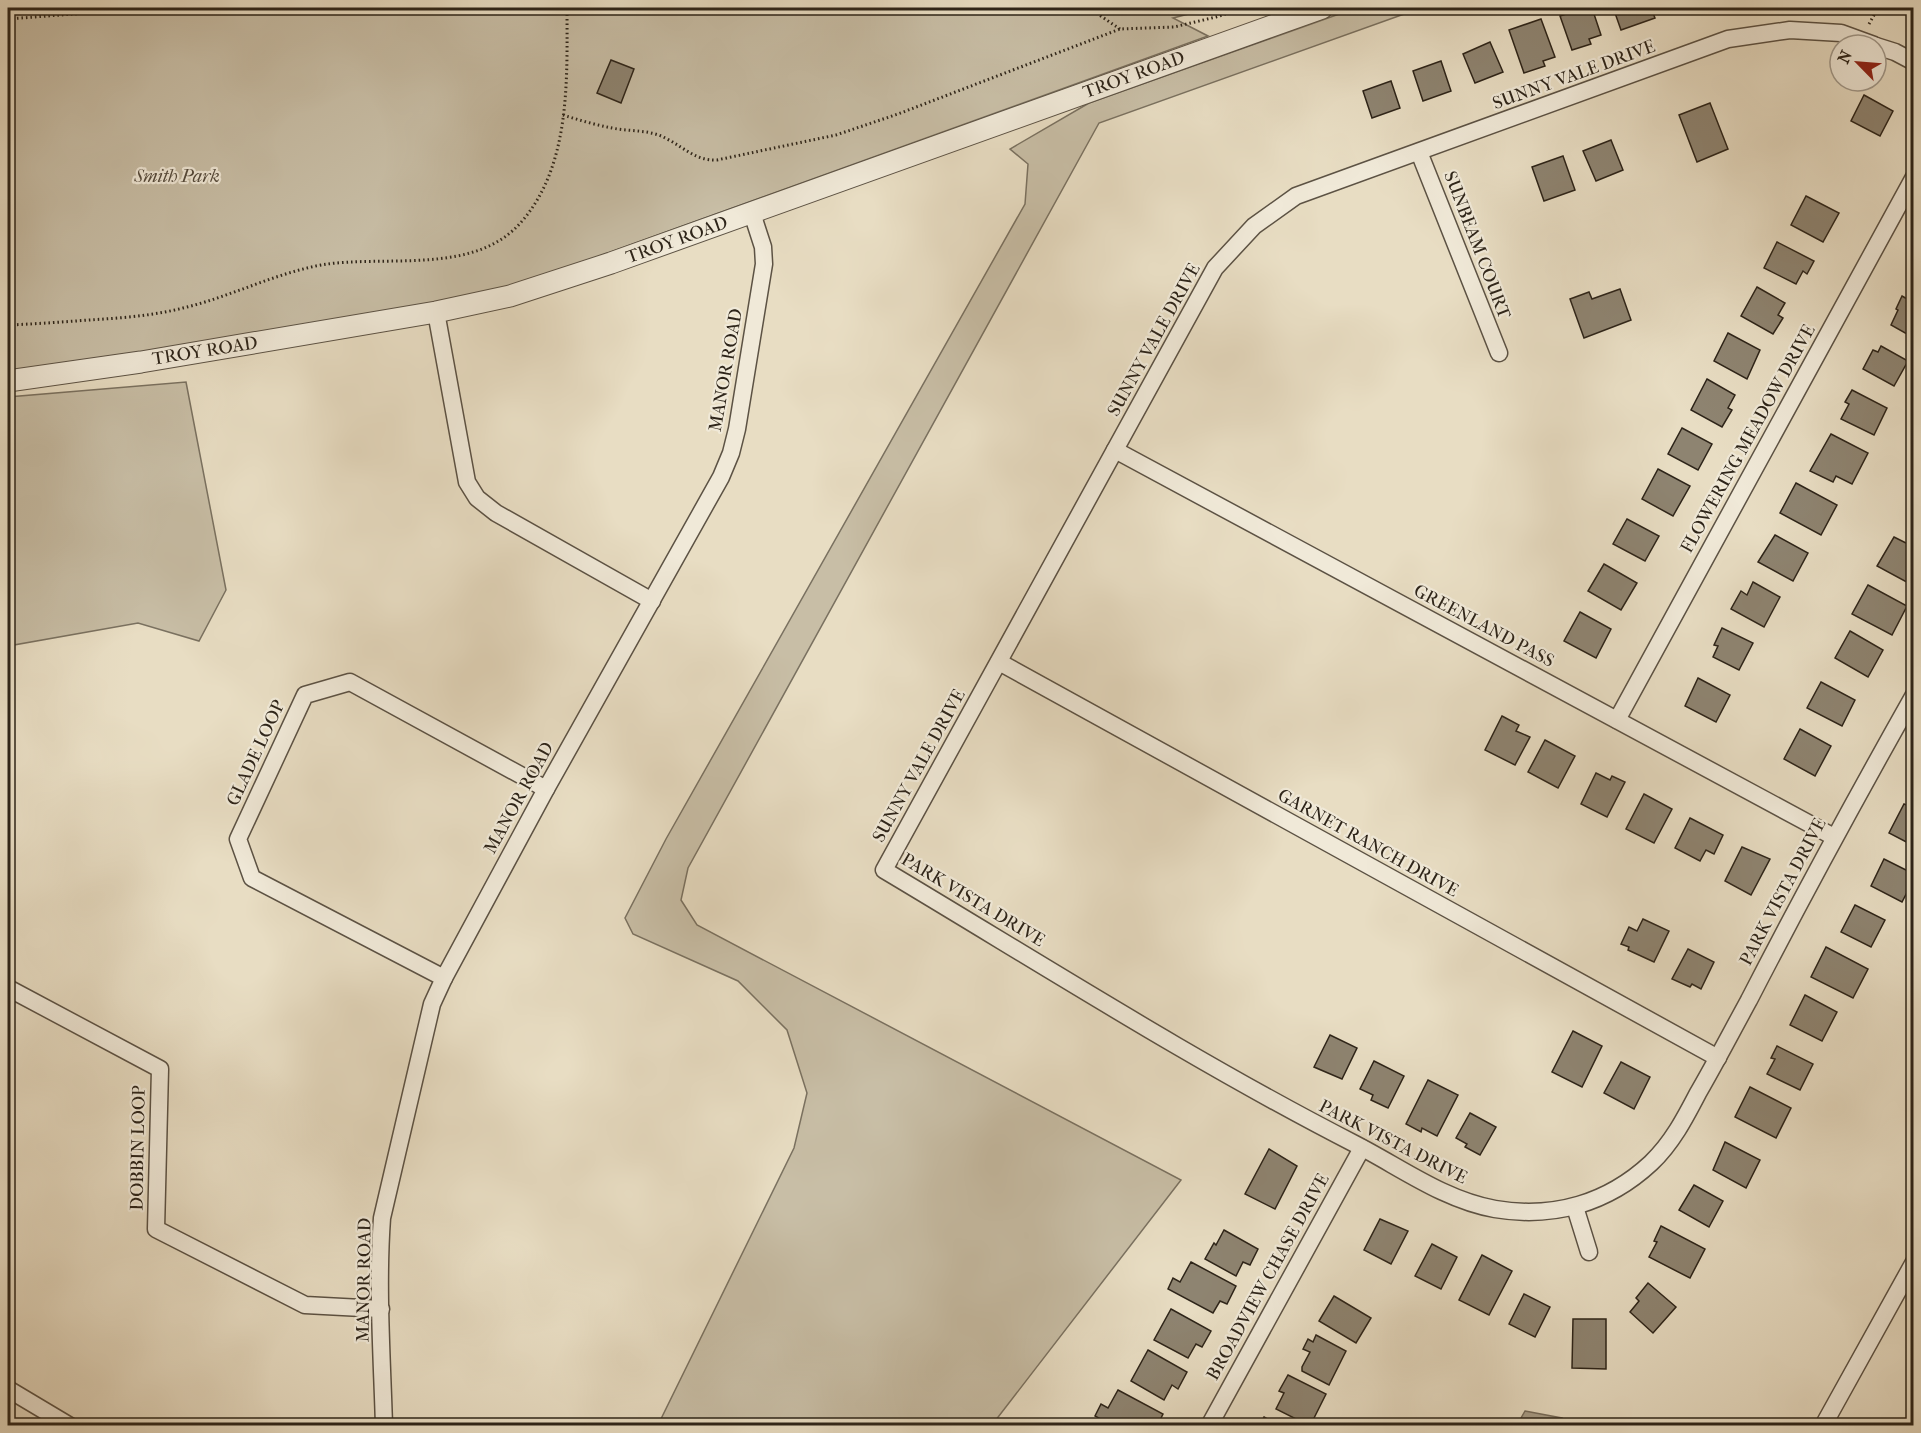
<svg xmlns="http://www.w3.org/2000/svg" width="1921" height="1433" viewBox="0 0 1921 1433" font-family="'IM FELL French Canon',serif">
<rect width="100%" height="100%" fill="#e8ddc3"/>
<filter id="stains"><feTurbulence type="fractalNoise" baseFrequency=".00333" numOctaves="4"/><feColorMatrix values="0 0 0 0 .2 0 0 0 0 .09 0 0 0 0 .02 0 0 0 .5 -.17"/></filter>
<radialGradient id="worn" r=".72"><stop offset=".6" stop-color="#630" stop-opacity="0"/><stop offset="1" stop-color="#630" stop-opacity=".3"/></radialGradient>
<g fill="#c8bea6" stroke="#7a7160" stroke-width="1.5">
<path d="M 8,8 L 1212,8 L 1173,18 L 1208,36 L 489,296 L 8,375 Z"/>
<path d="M 1356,8 L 1421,8 L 1099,123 L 688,868 L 681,900 L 697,925 L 1181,1180 L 992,1425 L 658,1425 L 794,1148 L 807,1093 L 787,1030 L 738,981 L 633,934 L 625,918 L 666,839 L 1025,204 L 1028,164 L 1010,149 L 1089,103 Z"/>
<path d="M 186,382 L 226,590 L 199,641 L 138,623 L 8,646 L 8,397 Z"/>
</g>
<path fill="#a89e89" stroke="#776d5c" stroke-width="1.5" d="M 1525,1411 L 1562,1418 L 1572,1425 L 1524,1425 L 1521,1418 Z"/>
<g fill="#8e8471" stroke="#2d2419" stroke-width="1.5">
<path d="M 1585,8 L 1592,8 L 1601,35 L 1589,39 L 1591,44 L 1572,50 L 1560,16 Z"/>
<path d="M 1619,8 L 1651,8 L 1655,18 L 1621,30 L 1615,13 L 1621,11 Z"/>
<path d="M 1541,19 L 1555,57 L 1543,61 L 1545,66 L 1524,73 L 1509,30 Z"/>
<path d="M 1490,42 L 1503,72 L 1475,83 L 1463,54 Z"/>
<path d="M 611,60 L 634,69 L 621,103 L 597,93 Z"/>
<path d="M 1441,61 L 1451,91 L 1423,101 L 1413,71 Z"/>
<path d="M 1391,81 L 1400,108 L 1372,118 L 1363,91 Z"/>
<path d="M 1864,95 L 1893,111 L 1880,136 L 1851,121 Z"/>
<path d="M 1710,103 L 1728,149 L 1697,162 L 1679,115 Z"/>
<path d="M 1611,140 L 1623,170 L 1596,181 L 1583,151 Z"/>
<path d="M 1563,156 L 1575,190 L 1544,201 L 1532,167 Z"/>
<path d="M 1806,196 L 1839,213 L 1823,242 L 1791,225 Z"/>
<path d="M 1777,242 L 1814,261 L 1807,274 L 1803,271 L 1796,284 L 1764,268 Z"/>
<path d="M 1757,287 L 1785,303 L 1778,315 L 1783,318 L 1773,334 L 1741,316 Z"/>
<path d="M 1620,289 L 1631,320 L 1584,338 L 1570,299 L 1589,292 L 1592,299 Z"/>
<path d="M 1902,296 L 1914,303 L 1914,338 L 1891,325 L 1898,310 L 1896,309 Z"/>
<path d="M 1728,333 L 1760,350 L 1747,379 L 1714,361 Z"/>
<path d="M 1881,346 L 1908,361 L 1894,386 L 1863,369 L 1873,350 L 1878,352 Z"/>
<path d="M 1707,379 L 1735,395 L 1728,408 L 1732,410 L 1722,427 L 1691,410 Z"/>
<path d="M 1852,390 L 1887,408 L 1874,435 L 1841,419 L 1849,404 L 1845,402 Z"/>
<path d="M 1682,428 L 1712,444 L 1698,470 L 1668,454 Z"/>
<path d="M 1831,434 L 1868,453 L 1852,484 L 1836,476 L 1833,482 L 1810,471 Z"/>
<path d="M 1658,469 L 1690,486 L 1673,516 L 1642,499 Z"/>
<path d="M 1796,483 L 1837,505 L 1821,535 L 1780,513 Z"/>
<path d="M 1627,519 L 1659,536 L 1645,561 L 1613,544 Z"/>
<path d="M 1775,535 L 1808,553 L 1793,581 L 1758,562 Z"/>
<path d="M 1894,537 L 1914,547 L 1914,586 L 1877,566 Z"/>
<path d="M 1604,564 L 1637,583 L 1621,610 L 1588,591 Z"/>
<path d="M 1753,582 L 1780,597 L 1764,627 L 1731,609 L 1741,591 L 1747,595 Z"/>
<path d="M 1868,585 L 1907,606 L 1892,635 L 1852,614 Z"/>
<path d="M 1580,612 L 1611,629 L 1596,658 L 1564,641 Z"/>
<path d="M 1722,628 L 1753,643 L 1739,670 L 1713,657 L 1718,646 L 1714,645 Z"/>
<path d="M 1850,631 L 1883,650 L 1868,677 L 1835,658 Z"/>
<path d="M 1698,678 L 1730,695 L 1716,722 L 1685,706 Z"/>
<path d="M 1821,682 L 1855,700 L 1842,726 L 1807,708 Z"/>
<path d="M 1502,716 L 1519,725 L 1516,731 L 1530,737 L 1515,765 L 1485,750 Z"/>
<path d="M 1800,729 L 1831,746 L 1815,776 L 1784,759 Z"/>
<path d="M 1545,740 L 1575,756 L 1558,788 L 1528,772 Z"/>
<path d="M 1596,773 L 1610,780 L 1612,776 L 1625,782 L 1607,817 L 1581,804 Z"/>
<path d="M 1644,794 L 1672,809 L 1654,843 L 1626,829 Z"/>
<path d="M 1904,804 L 1914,808 L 1914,846 L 1889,833 Z"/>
<path d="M 1690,818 L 1723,835 L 1714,854 L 1706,850 L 1700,861 L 1675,848 Z"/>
<path d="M 1742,847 L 1770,859 L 1751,895 L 1725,881 Z"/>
<path d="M 1884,859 L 1914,874 L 1914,879 L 1902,902 L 1871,886 Z"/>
<path d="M 1855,905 L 1885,920 L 1871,947 L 1841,932 Z"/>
<path d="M 1643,919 L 1669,931 L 1654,962 L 1628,950 L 1629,947 L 1621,944 L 1629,927 L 1637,931 Z"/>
<path d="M 1826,947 L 1868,969 L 1853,998 L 1811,977 Z"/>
<path d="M 1688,949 L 1714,962 L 1701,989 L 1692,984 L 1690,987 L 1672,979 Z"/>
<path d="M 1805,995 L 1837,1012 L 1822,1041 L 1790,1025 Z"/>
<path d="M 1573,1031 L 1602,1046 L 1582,1087 L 1552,1072 Z"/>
<path d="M 1330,1035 L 1357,1048 L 1342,1079 L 1314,1067 Z"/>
<path d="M 1777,1046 L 1813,1064 L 1800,1090 L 1767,1074 L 1775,1059 L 1771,1058 Z"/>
<path d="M 1374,1061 L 1404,1076 L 1388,1108 L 1371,1100 L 1373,1095 L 1360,1089 Z"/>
<path d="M 1621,1062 L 1650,1077 L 1634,1109 L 1604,1093 Z"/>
<path d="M 1428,1080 L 1458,1095 L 1437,1136 L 1422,1128 L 1421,1132 L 1406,1124 Z"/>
<path d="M 1750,1087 L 1791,1108 L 1776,1138 L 1735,1117 Z"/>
<path d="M 1470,1113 L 1496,1127 L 1480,1155 L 1465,1147 L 1467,1144 L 1456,1138 Z"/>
<path d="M 1725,1142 L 1760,1160 L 1746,1188 L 1713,1170 Z"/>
<path d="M 1269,1149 L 1297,1166 L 1275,1209 L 1245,1194 Z"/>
<path d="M 1694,1185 L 1723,1201 L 1709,1227 L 1679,1210 Z"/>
<path d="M 1380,1219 L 1408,1231 L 1391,1264 L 1364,1250 Z"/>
<path d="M 1661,1226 L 1705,1249 L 1690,1278 L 1649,1257 L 1657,1242 L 1654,1241 Z"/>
<path d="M 1224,1230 L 1258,1249 L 1250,1265 L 1243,1262 L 1236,1276 L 1205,1259 L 1214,1243 L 1216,1245 Z"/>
<path d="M 1432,1244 L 1457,1257 L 1441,1289 L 1415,1276 Z"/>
<path d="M 1482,1255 L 1512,1271 L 1489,1315 L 1459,1300 Z"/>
<path d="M 1191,1262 L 1236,1286 L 1227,1304 L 1220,1301 L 1213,1313 L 1168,1289 L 1173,1278 L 1180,1282 Z"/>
<path d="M 1648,1283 L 1676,1307 L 1653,1333 L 1630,1312 L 1639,1301 L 1636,1298 Z"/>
<path d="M 1524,1294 L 1550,1307 L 1535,1337 L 1509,1324 Z"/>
<path d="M 1334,1296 L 1371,1318 L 1356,1343 L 1319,1321 Z"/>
<path d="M 1171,1309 L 1211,1331 L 1202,1347 L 1196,1344 L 1188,1358 L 1154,1340 Z"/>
<path d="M 1573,1319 L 1606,1319 L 1606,1369 L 1572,1368 Z"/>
<path d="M 1316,1335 L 1346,1351 L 1329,1385 L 1302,1371 L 1302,1367 L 1310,1352 L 1303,1349 L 1308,1339 L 1313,1342 Z"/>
<path d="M 1148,1350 L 1187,1372 L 1178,1389 L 1172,1385 L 1164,1400 L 1131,1381 Z"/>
<path d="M 1288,1375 L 1326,1394 L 1310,1426 L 1276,1409 L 1284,1393 L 1279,1391 Z"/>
<path d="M 1118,1390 L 1163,1414 L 1157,1426 L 1113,1426 L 1095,1416 L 1101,1404 L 1108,1408 Z"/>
<path d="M 1264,1417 L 1280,1426 L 1259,1426 Z"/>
</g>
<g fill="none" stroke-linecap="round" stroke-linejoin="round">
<defs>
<g id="minor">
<path d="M 1874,45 L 1841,33 L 1790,30 L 1728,39 L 1296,196 L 1254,226 L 1215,268 L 884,870 C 1040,963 1193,1061 1355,1144 C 1400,1167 1444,1200 1495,1209 C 1554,1219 1608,1203 1651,1163 C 1672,1143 1685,1118 1698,1093 C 1716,1062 1732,1031 1749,1000 C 1802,897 1857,796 1914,695"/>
<path d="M 1876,46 L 1895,52 L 1914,62"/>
<path d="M 1419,152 L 1499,353"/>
<path d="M 436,312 L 467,482 L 477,498 L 496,513 L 652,601"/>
<path d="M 1115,450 L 1834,837"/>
<path d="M 999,662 L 1718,1058"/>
<path d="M 1617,720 L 1914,177"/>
<path d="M 444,978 L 252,878 L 238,839 L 305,695 L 350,682 L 546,789"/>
<path d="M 8,988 L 160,1069 L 156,1229 L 305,1305 L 381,1309"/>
<path d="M 1575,1207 L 1589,1252"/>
<path d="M 8,1389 L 70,1426"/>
<path d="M 384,1426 C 382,1357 377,1287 382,1218 L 432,1004 L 444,978 L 546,789 L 721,477 L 731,453 L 737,429 L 764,264 L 763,247 L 752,213"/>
<path d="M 1209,1426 L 1362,1148"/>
<path d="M 1823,1426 L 1914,1262"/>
</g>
<path id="tertiary" d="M 8,381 L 141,362 L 436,312 L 510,296 L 611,263 L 1322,8"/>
</defs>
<use href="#minor" stroke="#5c5244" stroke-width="19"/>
<use href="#tertiary" stroke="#5c5244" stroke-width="23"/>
<g stroke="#2d2419" stroke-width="3" stroke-dasharray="1.5 3" stroke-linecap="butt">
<path d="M 1089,8 L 1120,29"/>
<path d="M 8,19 L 153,8"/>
<path d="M 1869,24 L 1878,8"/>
<path d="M 563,115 C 579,120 596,125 612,128 C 631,132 650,129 667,139 C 685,148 696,161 717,160 L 836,135 L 898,114 L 1120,29 L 1174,27 L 1216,17 L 1244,8"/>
<path d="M 8,325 C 35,324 62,322 89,320 C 120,318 152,316 183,308 C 230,297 273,274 321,265 C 385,254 476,277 523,220 C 571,163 567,78 567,8"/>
</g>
<use href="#minor" stroke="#f0e9d8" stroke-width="16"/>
<use href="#tertiary" stroke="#f0e9d8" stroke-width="21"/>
</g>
<g text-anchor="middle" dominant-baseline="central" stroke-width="4.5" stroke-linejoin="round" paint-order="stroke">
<g font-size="18" fill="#2d2419" stroke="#f0e9d8">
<text transform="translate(1134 75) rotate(-20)">TROY ROAD</text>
<text transform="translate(1574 75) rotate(-20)">SUNNY VALE DRIVE</text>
<text transform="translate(677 240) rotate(-20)">TROY ROAD</text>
<text transform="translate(1477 245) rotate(69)">SUNBEAM COURT</text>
<text transform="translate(1154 340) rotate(-61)">SUNNY VALE DRIVE</text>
<text transform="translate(205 351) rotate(-9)">TROY ROAD</text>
<text transform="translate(726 370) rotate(-80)">MANOR ROAD</text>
<text transform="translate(1748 439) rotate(-61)">FLOWERING MEADOW DRIVE</text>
<text transform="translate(1484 626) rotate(28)">GREENLAND PASS</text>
<text transform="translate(256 753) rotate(-65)">GLADE LOOP</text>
<text transform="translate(919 766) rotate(-61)">SUNNY VALE DRIVE</text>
<text transform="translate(519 798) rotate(-61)">MANOR ROAD</text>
<text transform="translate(1368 843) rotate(29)">GARNET RANCH DRIVE</text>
<text transform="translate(1783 892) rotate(-62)">PARK VISTA DRIVE</text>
<text transform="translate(973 900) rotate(31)">PARK VISTA DRIVE</text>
<text transform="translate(1393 1142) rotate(27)">PARK VISTA DRIVE</text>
<text transform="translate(138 1148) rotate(-89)">DOBBIN LOOP</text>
<text transform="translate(1268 1277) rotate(-61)">BROADVIEW CHASE DRIVE</text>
<text transform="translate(364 1280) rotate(-89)">MANOR ROAD</text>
</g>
<g font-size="18" font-style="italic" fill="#544a3c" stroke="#f0e9d8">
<text x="177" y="176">Smith Park</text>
</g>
</g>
<rect width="1921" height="1433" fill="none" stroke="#e8ddc3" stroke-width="30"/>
<rect x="9" y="9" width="1903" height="1415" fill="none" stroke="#2d2419" stroke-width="3"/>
<rect x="15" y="15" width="1891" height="1403" fill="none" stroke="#2d2419" stroke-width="1.5"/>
<g transform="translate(1858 63) rotate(295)"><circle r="28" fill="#f0e9d8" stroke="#a29a8c" stroke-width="1.5"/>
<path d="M0-4.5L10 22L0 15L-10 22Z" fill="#8f2418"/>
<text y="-9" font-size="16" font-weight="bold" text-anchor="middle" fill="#2d2419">N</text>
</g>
<rect width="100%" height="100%" filter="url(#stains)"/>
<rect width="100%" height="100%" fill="url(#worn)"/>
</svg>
